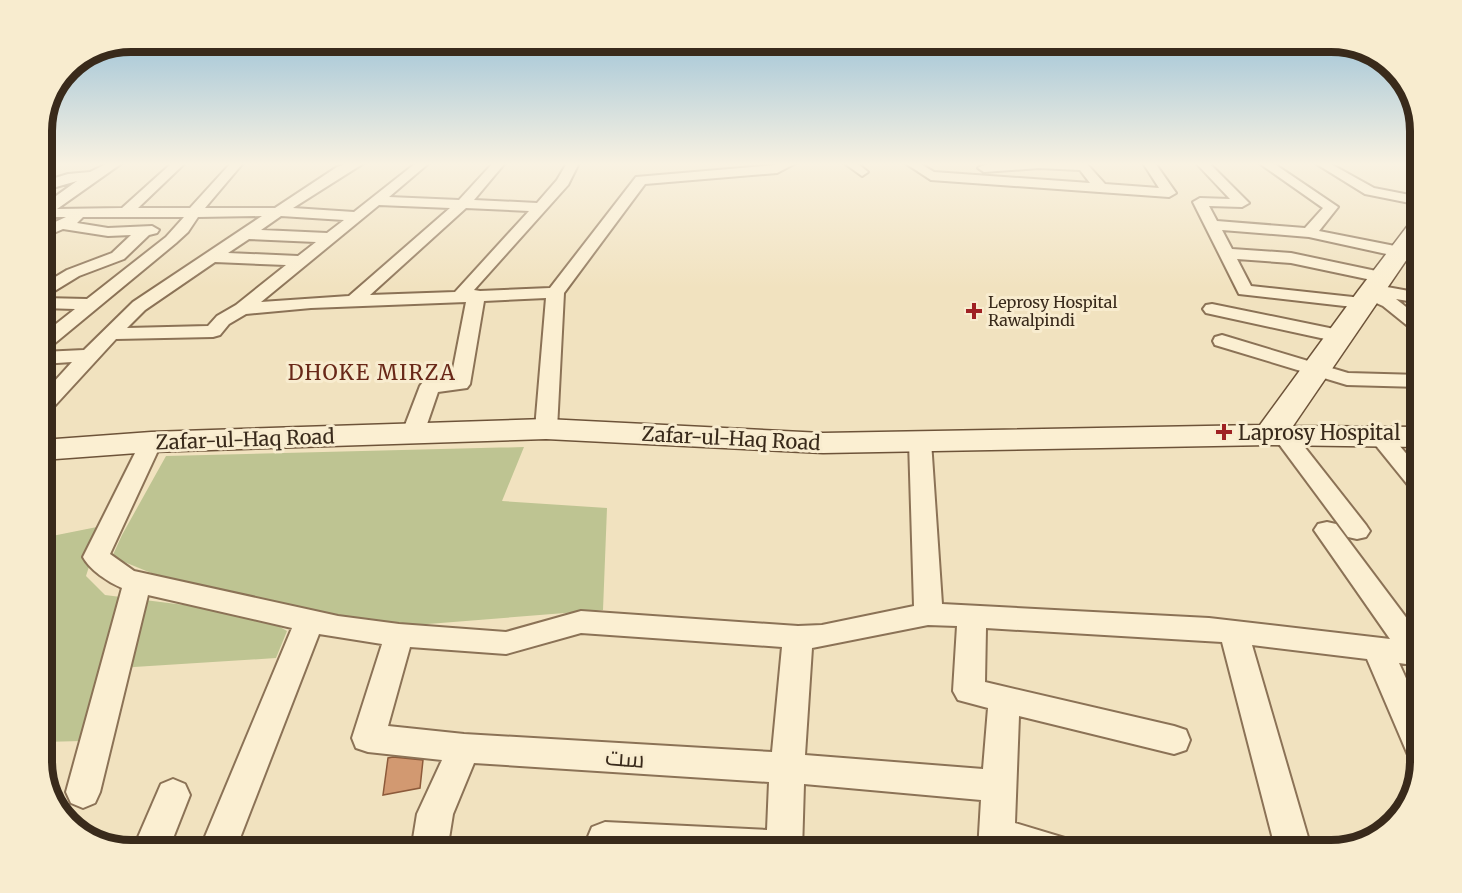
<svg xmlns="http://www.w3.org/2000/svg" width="1462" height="893" viewBox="0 0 1462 893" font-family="Merriweather,Cairo,serif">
<rect width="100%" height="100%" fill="#f1e2bf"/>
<g fill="#bec492">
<path d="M 524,447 L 502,501 L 607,508 L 603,610 L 390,627 L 188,588 L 112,557 L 122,535 L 166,456 Z"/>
<path d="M 102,526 L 86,576 L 105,595 L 257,614 L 287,631 L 276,658 L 134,667 L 107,672 L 82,741 L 42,742 L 42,538 Z"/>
</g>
<path fill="#d29971" stroke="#8c5a3a" stroke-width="1.5" d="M 393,757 L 423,760 L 420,788 L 383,795 L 388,758 Z"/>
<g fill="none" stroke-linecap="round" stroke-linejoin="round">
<defs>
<g id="street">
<path d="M 42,163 L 50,163 L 42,167 Z"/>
<path d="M 108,163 L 122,163 L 57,209 L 122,208 L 172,163 L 185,163 L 138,208 L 190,208 L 231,163 L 243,163 L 205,208 L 275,208 L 337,167 L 349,163 L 364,163 L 293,208 L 354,212 L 416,163 L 429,163 L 389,197 L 459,200 L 493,163 L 505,163 L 474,200 L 537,203 L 557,180 L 567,163 L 579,163 L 568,185 L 474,290 L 480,291 L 550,288 L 636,177 L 775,165 L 781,163 L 796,163 L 777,173 L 645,184 L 564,293 L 557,429 L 554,434 L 546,436 L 538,434 L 535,429 L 546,298 L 484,301 L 470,384 L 467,388 L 438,392 L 424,433 L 421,438 L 413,440 L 405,438 L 402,433 L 420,386 L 423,382 L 451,379 L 466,302 L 311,308 L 246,314 L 229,324 L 220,335 L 213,337 L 116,339 L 49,412 L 42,414 L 42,395 L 72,362 L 42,364 L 42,352 L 84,350 L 133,302 L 262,216 L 198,217 L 188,232 L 176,243 L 49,348 L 42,350 L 42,335 L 75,309 L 42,308 L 42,285 L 67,270 L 112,253 L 131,235 L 108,236 L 63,229 L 42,238 L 42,228 L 66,217 L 42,217 L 42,206 L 77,181 L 42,191 L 42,182 L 68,174 L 90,172 ZM 379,205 L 450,208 L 349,296 L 261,302 ZM 466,208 L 529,211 L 455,292 L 370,295 ZM 281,216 L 344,220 L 327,233 L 261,230 ZM 83,217 L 184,217 L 166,237 L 87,299 L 43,298 L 79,276 L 124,259 L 149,235 L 157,233 L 159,230 L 152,226 L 108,228 L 77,223 ZM 249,239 L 316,242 L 298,256 L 228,253 ZM 215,262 L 286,265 L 236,305 L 217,316 L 208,326 L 127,328 L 145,310 Z"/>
<path d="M 844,163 L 857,163 L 868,172 L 862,176 Z"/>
<path d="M 905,163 L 919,163 L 934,172 L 1090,183 L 1080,170 L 1039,168 L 984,172 L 978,168 C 988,159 1068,163 1086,163 L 1105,184 L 1159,188 L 1143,163 L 1155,163 L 1176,193 L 1169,197 L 931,180 Z"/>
<path d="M 1196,163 L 1209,163 L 1249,203 L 1242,207 L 1209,206 L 1217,221 L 1305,228 L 1323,208 L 1259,163 L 1273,163 L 1338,207 L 1319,231 L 1400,247 L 1408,252 L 1420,252 L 1420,262 L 1392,259 L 1391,255 L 1309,237 L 1222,230 L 1232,249 L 1291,253 L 1381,272 L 1389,277 L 1381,282 L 1291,263 L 1237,259 L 1251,286 L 1362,298 L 1368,299 L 1371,303 L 1368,307 L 1362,308 L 1239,294 L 1193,202 L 1200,198 L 1230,199 Z"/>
<path d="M 1315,163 L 1329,163 L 1374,188 L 1420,197 L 1420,205 L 1365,194 Z"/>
<path d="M 1409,163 L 1420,163 L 1420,168 L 1411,166 Z"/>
<path d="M 1376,285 L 1420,293 L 1420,303 L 1396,299 L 1420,318 L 1420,332 L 1414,331 L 1383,306 L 1363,297 L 1360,293 L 1363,289 Z"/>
<path d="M 1212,304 L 1339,330 L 1346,332 L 1348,336 L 1346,340 L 1339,342 L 1206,313 L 1203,309 L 1206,305 Z"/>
<path d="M 1222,335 L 1348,373 L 1420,375 L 1420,387 L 1347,385 L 1215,345 L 1213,341 L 1215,337 Z"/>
<path d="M 1284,429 L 1292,431 L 1366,525 L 1370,531 L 1366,537 L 1357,539 L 1348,537 L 1273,436 L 1276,431 Z"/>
<path d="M 1380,430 L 1388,432 L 1420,470 L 1420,492 L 1412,490 L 1369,437 L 1372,432 Z"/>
<path d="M 920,434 L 928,436 L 931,441 L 942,604 L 1209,618 L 1390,639 L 1314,530 L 1318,524 L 1327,522 L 1336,524 L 1420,636 L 1420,666 L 1399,663 L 1420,709 L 1420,759 L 1408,755 L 1367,659 L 1252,645 L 1312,851 L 1276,851 L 1222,642 L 986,628 L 985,682 L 1174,726 L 1186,730 L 1190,740 L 1186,750 L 1174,754 L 1019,716 L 1015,823 L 1068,839 L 1073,851 L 978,851 L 981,800 L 804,784 L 802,851 L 592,851 L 587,839 L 592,827 L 605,822 L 767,830 L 769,782 L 474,763 L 453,814 L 447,851 L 411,851 L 417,814 L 442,760 L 368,752 L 356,748 L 352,738 L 382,644 L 319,634 L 235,851 L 199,851 L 292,628 L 148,595 L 100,792 L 95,803 L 83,808 L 71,803 L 66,792 L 122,588 C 108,582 90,570 83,557 L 143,437 L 151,435 L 159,437 L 162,442 L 110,554 L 134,571 L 338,616 L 399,624 L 506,632 L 581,611 L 798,626 L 822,625 L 914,606 L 909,441 L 912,436 ZM 928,625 L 957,626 L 953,691 L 958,700 L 988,708 L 983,769 L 805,755 L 812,648 ZM 581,633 L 782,647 L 772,752 L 464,734 L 388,726 L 410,647 L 506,654 Z"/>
<path d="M 173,779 L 185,784 L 190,795 L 168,851 L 132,851 L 161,784 Z"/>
</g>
<path id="secondary" d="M 1420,219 L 1420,240 L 1293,426 L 1420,427 L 1420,447 L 1270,445 L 823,453 L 546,439 L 151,452 L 42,460 L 42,440 L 151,432 L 546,419 L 823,433 L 1260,425 L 1358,291 L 1412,220 Z"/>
</defs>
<use href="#street" stroke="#8b7256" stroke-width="4"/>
<use href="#secondary" stroke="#6d5339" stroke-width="3"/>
<use href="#street" fill="#fbefd2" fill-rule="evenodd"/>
<use href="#secondary" fill="#fbefd2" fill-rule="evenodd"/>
</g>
<linearGradient id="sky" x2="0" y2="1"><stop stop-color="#8cbad5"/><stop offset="0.57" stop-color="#f9f2e2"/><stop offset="1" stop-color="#f9f2e2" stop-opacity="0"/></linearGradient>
<rect width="1462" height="288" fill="url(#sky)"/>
<g fill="#9f2123" stroke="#f8eccf" stroke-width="2">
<path d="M971 302h6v6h6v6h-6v6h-6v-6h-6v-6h6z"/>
<path d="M1221 423h6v6h6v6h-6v6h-6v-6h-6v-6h6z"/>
</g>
<g text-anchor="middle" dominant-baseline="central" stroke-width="6" stroke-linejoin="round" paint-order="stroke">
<g font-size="16" fill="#392a1b" stroke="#f8eccf" text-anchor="start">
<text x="988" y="302">Leprosy Hospital<tspan x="988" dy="18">Rawalpindi</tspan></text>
</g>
<g font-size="20" fill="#392a1b" stroke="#f8eccf" text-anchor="start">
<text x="1238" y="432">Laprosy Hospital</text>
</g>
<g font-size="20" fill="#392a1b" stroke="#f8eccf">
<text transform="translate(731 438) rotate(3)">Zafar-ul-Haq Road</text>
<text transform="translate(245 439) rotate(-2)">Zafar-ul-Haq Road</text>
</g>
<g font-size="21" letter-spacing="1.5" fill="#692818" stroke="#f8eccf">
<text x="372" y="372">DHOKE MIRZA</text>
</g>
<g font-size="24" fill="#392a1b" stroke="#f8eccf">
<text transform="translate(625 758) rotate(4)">ست</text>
</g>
</g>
<path d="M0 0H1462V893H0ZM131 52H1331A79 79 0 0 1 1410 131V761A79 79 0 0 1 1331 840H131A79 79 0 0 1 52 761V131A79 79 0 0 1 131 52Z" fill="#f8eccf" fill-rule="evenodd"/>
<path fill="none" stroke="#392a1b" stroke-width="8" d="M131 52H1331A79 79 0 0 1 1410 131V761A79 79 0 0 1 1331 840H131A79 79 0 0 1 52 761V131A79 79 0 0 1 131 52Z"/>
</svg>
